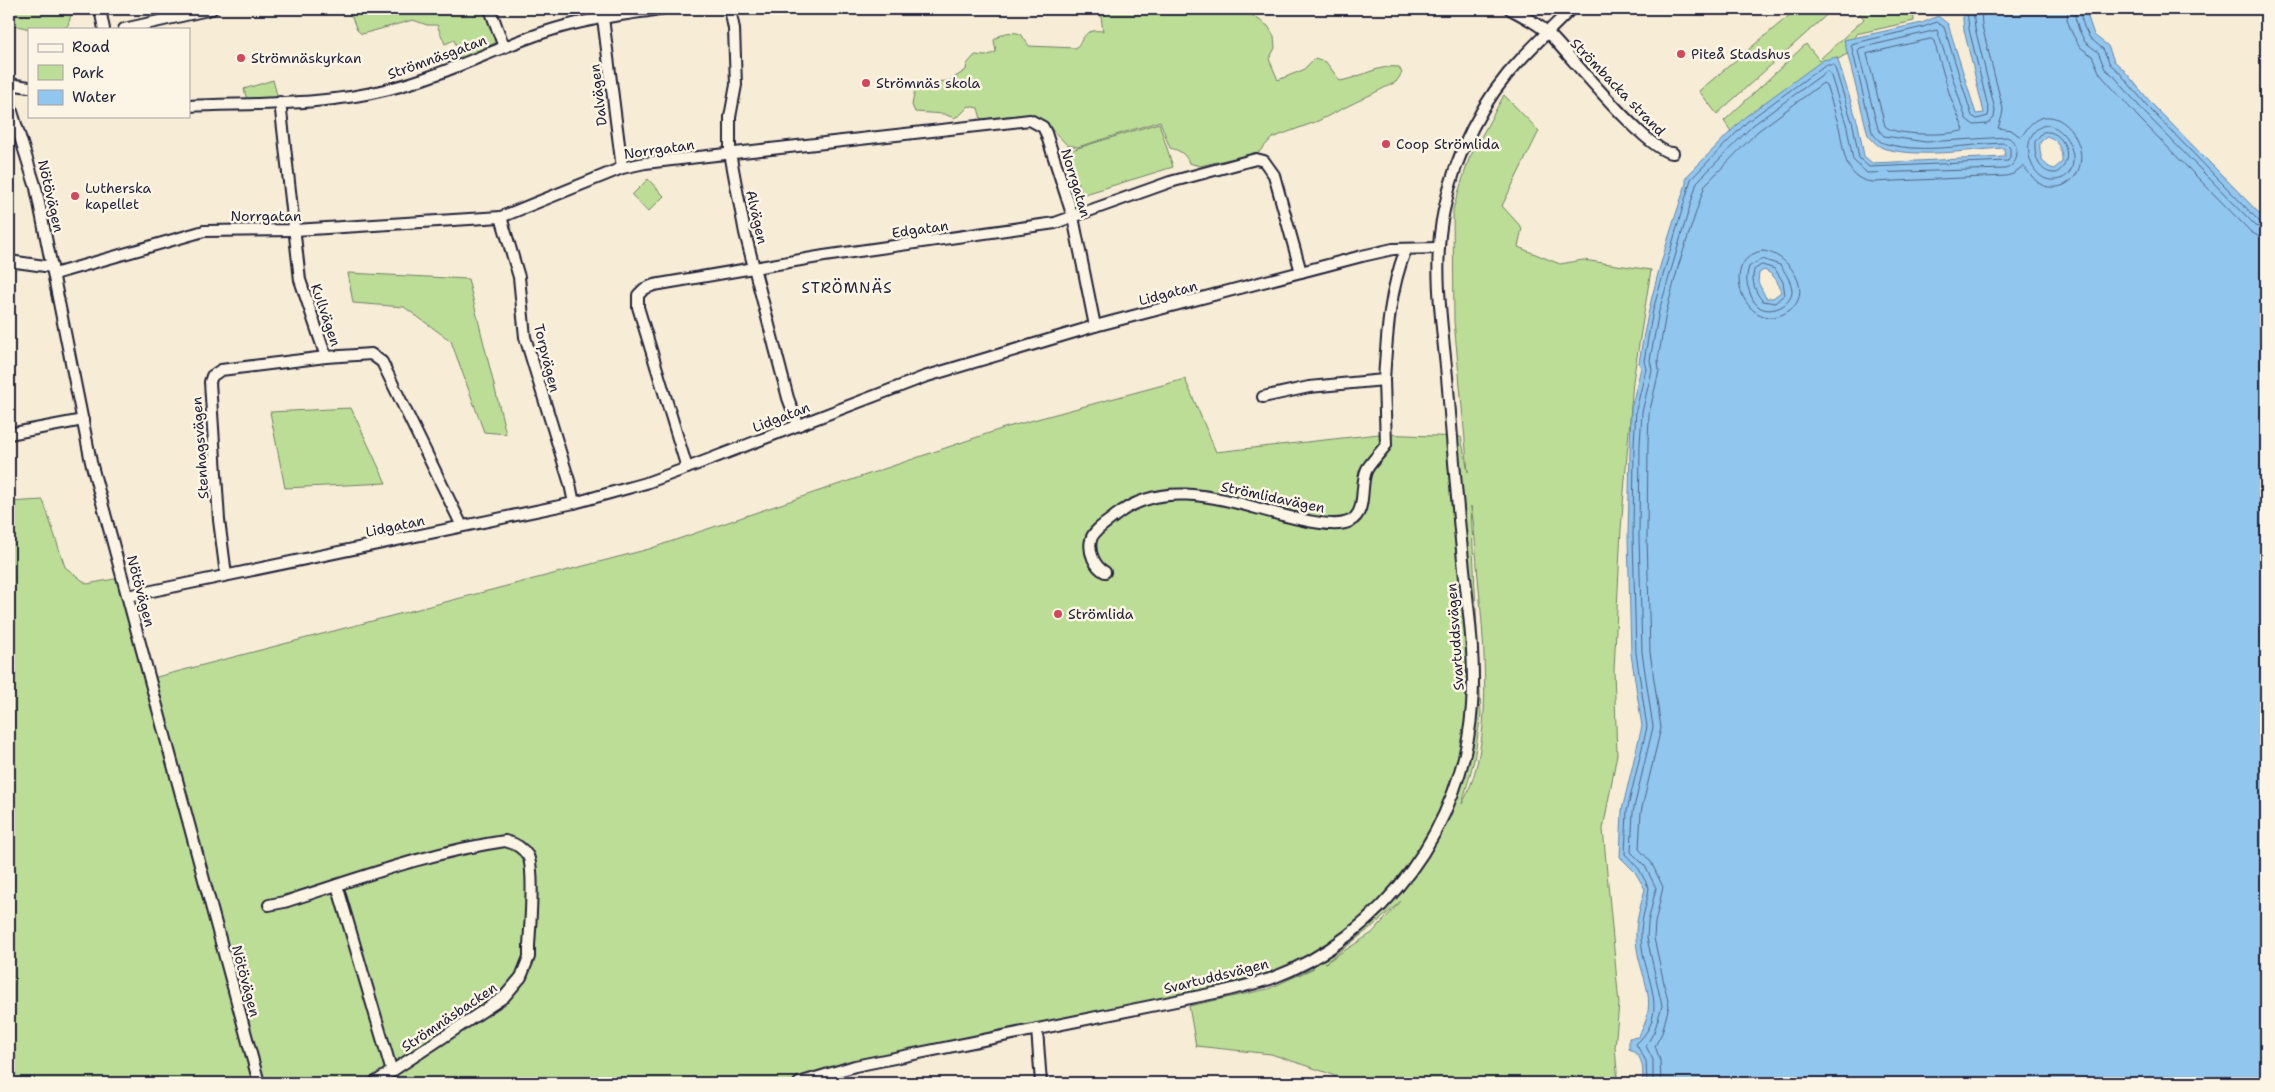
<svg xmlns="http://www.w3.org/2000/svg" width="2275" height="1092" viewBox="0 0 2275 1092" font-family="'Shantell Sans',sans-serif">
<rect width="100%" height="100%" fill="#f7ecd5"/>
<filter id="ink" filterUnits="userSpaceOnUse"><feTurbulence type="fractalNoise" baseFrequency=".02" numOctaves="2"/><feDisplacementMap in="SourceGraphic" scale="10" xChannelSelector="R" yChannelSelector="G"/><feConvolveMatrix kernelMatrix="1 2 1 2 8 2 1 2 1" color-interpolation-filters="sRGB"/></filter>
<g filter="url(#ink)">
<g fill="#bcdd96" stroke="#6f8068" fill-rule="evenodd">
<path d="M 9,9 L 73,9 L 68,25 L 64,29 L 30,29 L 9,24 Z"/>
<path d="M 369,9 L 485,9 L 487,10 L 499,41 L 462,59 L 454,40 L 445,44 L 437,25 L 427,25 L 413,20 L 362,34 L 357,30 L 351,15 Z"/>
<path d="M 1100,9 L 1243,9 L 1268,26 L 1274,36 L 1275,48 L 1269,59 L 1278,80 L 1303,70 L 1314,59 L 1326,62 L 1340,81 C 1359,78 1380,64 1399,67 L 1402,73 L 1396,82 L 1318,121 L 1272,138 L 1259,152 L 1200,166 L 1189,163 C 1186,154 1179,150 1170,148 L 1160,121 L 1078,147 L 1067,145 C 1032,107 1030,114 981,119 L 978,108 L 969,106 L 960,115 L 954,118 L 944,114 L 915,112 L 912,105 L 915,89 L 927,82 L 949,81 L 966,70 L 967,64 L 975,55 L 986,56 L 996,52 L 994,40 C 1003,32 1010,31 1021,34 L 1029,46 L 1076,48 C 1086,36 1084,29 1103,31 Z"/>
<path d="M 1797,9 L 1833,9 L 1717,114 L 1699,91 Z"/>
<path d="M 1857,9 L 1913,10 L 1914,21 L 1856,34 L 1847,54 L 1823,68 L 1735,137 L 1724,121 L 1806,44 L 1819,60 L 1864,19 Z"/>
<path d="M 273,80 L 278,99 L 247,100 L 244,89 Z"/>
<path d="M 1504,95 L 1539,131 L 1502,206 L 1522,228 L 1518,247 L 1560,264 L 1583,260 L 1651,270 L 1633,381 L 1621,529 L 1614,670 L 1617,754 L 1603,829 L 1619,1004 L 1615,1047 L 1618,1083 L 1351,1083 L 1325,1072 L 1271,1054 L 1196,1046 L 1189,1006 L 1268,989 L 1314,968 L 1295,975 L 1261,979 L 797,1083 L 263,1083 L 244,1003 L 153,678 L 649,549 L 1004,428 L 1185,379 L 1216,452 L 1379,434 L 1461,437 L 1468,472 L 1454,321 L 1453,209 L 1469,159 ZM 1471,506 C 1475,530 1476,555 1478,578 C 1484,643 1495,746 1462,804 L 1474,760 L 1481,714 ZM 1401,901 L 1372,933 L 1325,963 L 1373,926 Z"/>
<path d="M 1159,123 L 1173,167 L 1082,195 L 1068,151 Z"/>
<path d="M 648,179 L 664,196 L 648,212 L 632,195 Z"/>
<path d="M 348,273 L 468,279 L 506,434 L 484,432 L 451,341 L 404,307 L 353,303 Z"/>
<path d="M 351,408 L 386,483 L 285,488 L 270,412 Z"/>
<path d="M 43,500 L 65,567 L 87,584 L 125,577 L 254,1083 L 9,1083 L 9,502 Z"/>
</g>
<path fill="#91c6ef" stroke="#6584a7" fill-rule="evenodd" d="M 1962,9 L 2093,9 L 2087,14 L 2094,35 L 2108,46 L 2114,61 L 2122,68 L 2153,105 L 2266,220 L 2266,1083 L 1642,1083 C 1644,1070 1643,1054 1629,1049 L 1629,1038 L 1638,1037 C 1662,998 1638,977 1636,939 C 1635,922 1641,905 1645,889 L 1635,872 L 1620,857 L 1622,810 L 1642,726 L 1631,654 L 1628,536 L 1631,409 L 1641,368 L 1639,363 C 1648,301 1666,243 1686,184 L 1686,177 L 1745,117 L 1823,60 L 1837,57 L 1858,124 L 1864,156 L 1872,163 L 2005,157 L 2004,148 C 1966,150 1924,158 1886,149 C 1878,147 1873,141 1868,135 L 1844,40 L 1922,23 L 1938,16 L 1948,24 L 1976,114 L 1984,113 L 1964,30 ZM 2046,136 C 2057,138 2063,151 2062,162 L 2054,169 C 2042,166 2039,154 2040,143 ZM 1764,270 C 1774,274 1778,281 1781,292 L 1773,298 L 1766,298 L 1758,282 L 1759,273 Z"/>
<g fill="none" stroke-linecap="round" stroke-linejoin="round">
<g stroke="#4e6483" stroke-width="1">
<path d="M 2068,9 L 2067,20 L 2072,33 L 2080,47 L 2092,56 L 2100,74 L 2139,118 L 2251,232 L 2258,236 L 2266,237"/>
<path d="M 2076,9 L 2075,17 L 2079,30 L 2085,42 L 2098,52 L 2105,69 L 2114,76 L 2145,113 L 2256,226 L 2266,230"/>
<path d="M 2084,9 L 2081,17 L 2084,27 L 2090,38 L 2103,49 L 2110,64 L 2119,72 L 2149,108 L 2260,222 L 2266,223"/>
<path d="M 1931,39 L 1934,41 L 1950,96 L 1964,130 C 1952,136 1893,136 1885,126 L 1867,54 Z"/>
<path d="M 2046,125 C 2072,126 2087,177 2055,180 C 2027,183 2017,130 2046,125 Z"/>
<path d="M 2043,132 C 2064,128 2077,162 2056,173 C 2039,174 2034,156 2035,142 Z"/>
<path d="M 1762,251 C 1787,252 1815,291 1790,310 C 1748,341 1715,260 1762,251 Z"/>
<path d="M 1762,259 L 1780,265 C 1785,272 1791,281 1792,290 C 1793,305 1771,315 1759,307 C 1754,303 1751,297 1749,290 C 1746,282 1746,276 1749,267 Z"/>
<path d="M 1762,265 L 1775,269 L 1783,282 L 1785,294 L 1775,303 L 1763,301 C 1755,293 1751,281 1754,270 Z"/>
<path d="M 1647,1083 L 1646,1061 L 1636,1044 C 1672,1011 1643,978 1641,938 C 1640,921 1647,905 1649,888 L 1639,869 L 1625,854 L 1627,811 L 1647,727 L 1636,653 L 1633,536 L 1634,444 L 1636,410 L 1646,369 L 1644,361 L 1653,310 L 1691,179 L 1748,121 L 1825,65 L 1834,65 L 1853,125 L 1859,158 L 1869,167 L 2008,161 L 2010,157 L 2010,148 L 2005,143 C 1966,144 1925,154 1887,144 C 1880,143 1876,138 1872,132 L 1851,44 L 1923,27 L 1937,22 L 1944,27 L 1972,116 L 1977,119 L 1988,116 L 1989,111 L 1969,29 L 1967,9"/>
<path d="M 1653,1083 L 1653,1060 L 1646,1046 L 1654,1032 L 1662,1006 L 1647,938 L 1648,922 L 1656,888 L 1645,866 L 1631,852 L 1633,812 L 1653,727 L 1642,652 L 1639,536 L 1640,444 L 1642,412 L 1652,370 L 1650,360 L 1659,311 L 1697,182 L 1753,125 L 1827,71 L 1830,73 L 1847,127 L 1853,160 L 1867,173 L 2005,169 C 2020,165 2021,143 2007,137 L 1926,142 L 1884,136 L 1878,129 L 1858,51 L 1860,48 L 1937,30 L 1966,119 L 1974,125 L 1987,124 L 1994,118 L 1995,110 L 1975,28 L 1973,9"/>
<path d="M 1661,1083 L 1660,1060 L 1655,1046 L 1662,1033 L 1669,1006 L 1654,938 L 1655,923 L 1663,887 L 1651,862 L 1639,849 L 1641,812 L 1661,728 L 1650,652 L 1647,536 L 1648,444 L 1649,414 L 1659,371 L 1658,360 L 1666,313 L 1678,267 L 1705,185 L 1758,131 L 1823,83 L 1826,85 C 1831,99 1835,113 1839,127 C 1844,148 1843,180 1873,182 L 2006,176 L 2013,174 L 2023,166 C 2029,172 2033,180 2042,185 C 2048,188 2057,188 2064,185 C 2102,166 2068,102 2036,120 C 2029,124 2026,131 2021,137 L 2011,130 L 1998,128 L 2002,116 L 2003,109 L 1982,26 L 1981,9"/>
</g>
<defs>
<g id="minor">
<path d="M 100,9 L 104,29"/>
<path d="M 490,9 L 504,47"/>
<path d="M 730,9 L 734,29 L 736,85 L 730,117 L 730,153 L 745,233 L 788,398 L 798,425"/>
<path d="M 1510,9 C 1523,16 1539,24 1549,34 C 1569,54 1650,155 1673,153"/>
<path d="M 603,18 L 622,168"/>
<path d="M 124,29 L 212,9"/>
<path d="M 9,84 L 29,87"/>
<path d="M 9,102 L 36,188 L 91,462 L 259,1083"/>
<path d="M 280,102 L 300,280 L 326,357 L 371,354 L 382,362 L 462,526"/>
<path d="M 189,106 C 255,103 324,106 389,89 C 443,76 493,49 545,32 C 583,19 622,15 661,9"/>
<path d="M 501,217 L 519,277 L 525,337 L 570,484 L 574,503"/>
<path d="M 9,261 L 52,267"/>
<path d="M 54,274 L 204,231 L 295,230 L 501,217 L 622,168 L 645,163 L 1030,120 L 1043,127 L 1046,133 L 1073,217 L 1095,326"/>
<path d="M 1263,397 L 1309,387 L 1384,380 C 1387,333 1389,292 1406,249"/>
<path d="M 9,434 L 83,420"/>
<path d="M 687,468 L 638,307 L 638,295 L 644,289 L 654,285 L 824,256 L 1055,223 L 1170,182 L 1256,159 L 1264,161 L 1274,175 L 1301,272"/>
<path d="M 1105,572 C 1095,567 1088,552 1091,540 C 1093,530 1108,522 1115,516 C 1172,470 1247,510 1308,521 C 1320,523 1339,527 1350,521 C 1368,512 1359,484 1367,469 C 1372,461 1380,453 1386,445 L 1384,380"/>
<path d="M 226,575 L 219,520 L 210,382 L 212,376 L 221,370 L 326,357"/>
<path d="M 128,596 L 574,503 L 646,483 L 687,468 L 924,377 L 1095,326 L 1362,256 L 1393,249 L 1439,248"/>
<path d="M 337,885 L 392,1072"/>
<path d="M 269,905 L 284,902 C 357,879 429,852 505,841 C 514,843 523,848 528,856 C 535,871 530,927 529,946 L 529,957 L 521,977 L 504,997 L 374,1083"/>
<path d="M 1037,1029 L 1041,1083"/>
<path d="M 799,1083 L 855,1066 L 1220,992 C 1236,988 1254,984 1270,979 C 1383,937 1464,825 1472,706 C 1476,655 1467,601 1462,550 C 1456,493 1452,435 1447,377 C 1442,323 1432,264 1444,210 C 1455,155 1482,99 1522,58 C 1538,41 1555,25 1571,9"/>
</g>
</defs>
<use href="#minor" stroke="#22223b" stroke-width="14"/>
<use href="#minor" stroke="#fcf5e5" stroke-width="10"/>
</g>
</g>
<g fill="#d1495b" stroke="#fcf5e5" stroke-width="2">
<circle cx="1681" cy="54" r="5"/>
<circle cx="241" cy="58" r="5"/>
<circle cx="866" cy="83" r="5"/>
<circle cx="1386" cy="144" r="5"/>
<circle cx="75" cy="196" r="5"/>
<circle cx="1058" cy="614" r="5"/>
</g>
<g text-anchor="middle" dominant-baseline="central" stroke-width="5" stroke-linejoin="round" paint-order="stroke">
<g font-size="14" fill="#22223b" stroke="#fcf5e5" text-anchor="start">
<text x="1691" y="54">Piteå Stadshus</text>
<text x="251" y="58">Strömnäskyrkan</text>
<text x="876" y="83">Strömnäs skola</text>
<text x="1396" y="144">Coop Strömlida</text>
<text x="85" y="188">Lutherska<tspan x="85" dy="16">kapellet</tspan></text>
<text x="1068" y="614">Strömlida</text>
</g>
<g font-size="14" fill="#22223b" stroke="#fcf5e5">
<text transform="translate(437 57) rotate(-20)">Strömnäsgatan</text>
<text transform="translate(1618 87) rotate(46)">Strömbacka strand</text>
<text transform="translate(598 95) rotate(-97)">Dalvägen</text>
<text transform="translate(659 149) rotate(-8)">Norrgatan</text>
<text transform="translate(1076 183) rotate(73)">Norrgatan</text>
<text transform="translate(51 196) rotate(77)">Nötövägen</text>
<text x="266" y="216">Norrgatan</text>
<text transform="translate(757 217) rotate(77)">Alvägen</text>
<text transform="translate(920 229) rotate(-8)">Edgatan</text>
<text transform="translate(1168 293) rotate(-15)">Lidgatan</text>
<text transform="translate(326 315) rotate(71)">Kullvägen</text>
<text transform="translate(547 358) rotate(76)">Torpvägen</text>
<text transform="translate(781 417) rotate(-21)">Lidgatan</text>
<text transform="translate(200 448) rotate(-94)">Stenhagsvägen</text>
<text transform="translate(1273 497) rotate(12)">Strömlidavägen</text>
<text transform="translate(395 526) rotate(-12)">Lidgatan</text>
<text transform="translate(141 591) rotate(75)">Nötövägen</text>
<text transform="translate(1455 637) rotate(-94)">Svartuddsvägen</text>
<text transform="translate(1216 976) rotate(-14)">Svartuddsvägen</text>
<text transform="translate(246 981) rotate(75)">Nötövägen</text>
<text transform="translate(449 1017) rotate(-34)">Strömnäsbacken</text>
</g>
<g font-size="15" letter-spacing="1" fill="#22223b" stroke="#fcf5e5">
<text x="847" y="288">STRÖMNÄS</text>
</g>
</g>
<rect width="2275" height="1092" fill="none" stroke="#fcf5e5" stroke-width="30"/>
<rect x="15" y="15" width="2245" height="1062" fill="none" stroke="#22223b" stroke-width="2" filter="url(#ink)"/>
<rect x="28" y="28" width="162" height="90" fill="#fcf5e5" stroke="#a5a1a1"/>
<rect x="38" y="44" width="25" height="8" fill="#fcf5e5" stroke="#a5a1a1"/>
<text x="72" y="52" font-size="15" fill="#22223b">Road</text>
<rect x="38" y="65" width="25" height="15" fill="#bcdd96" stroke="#a5a1a1"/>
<text x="72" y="78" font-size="15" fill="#22223b">Park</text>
<rect x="38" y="90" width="25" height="15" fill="#91c6ef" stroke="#a5a1a1"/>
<text x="72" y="102" font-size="15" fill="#22223b">Water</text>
</svg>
